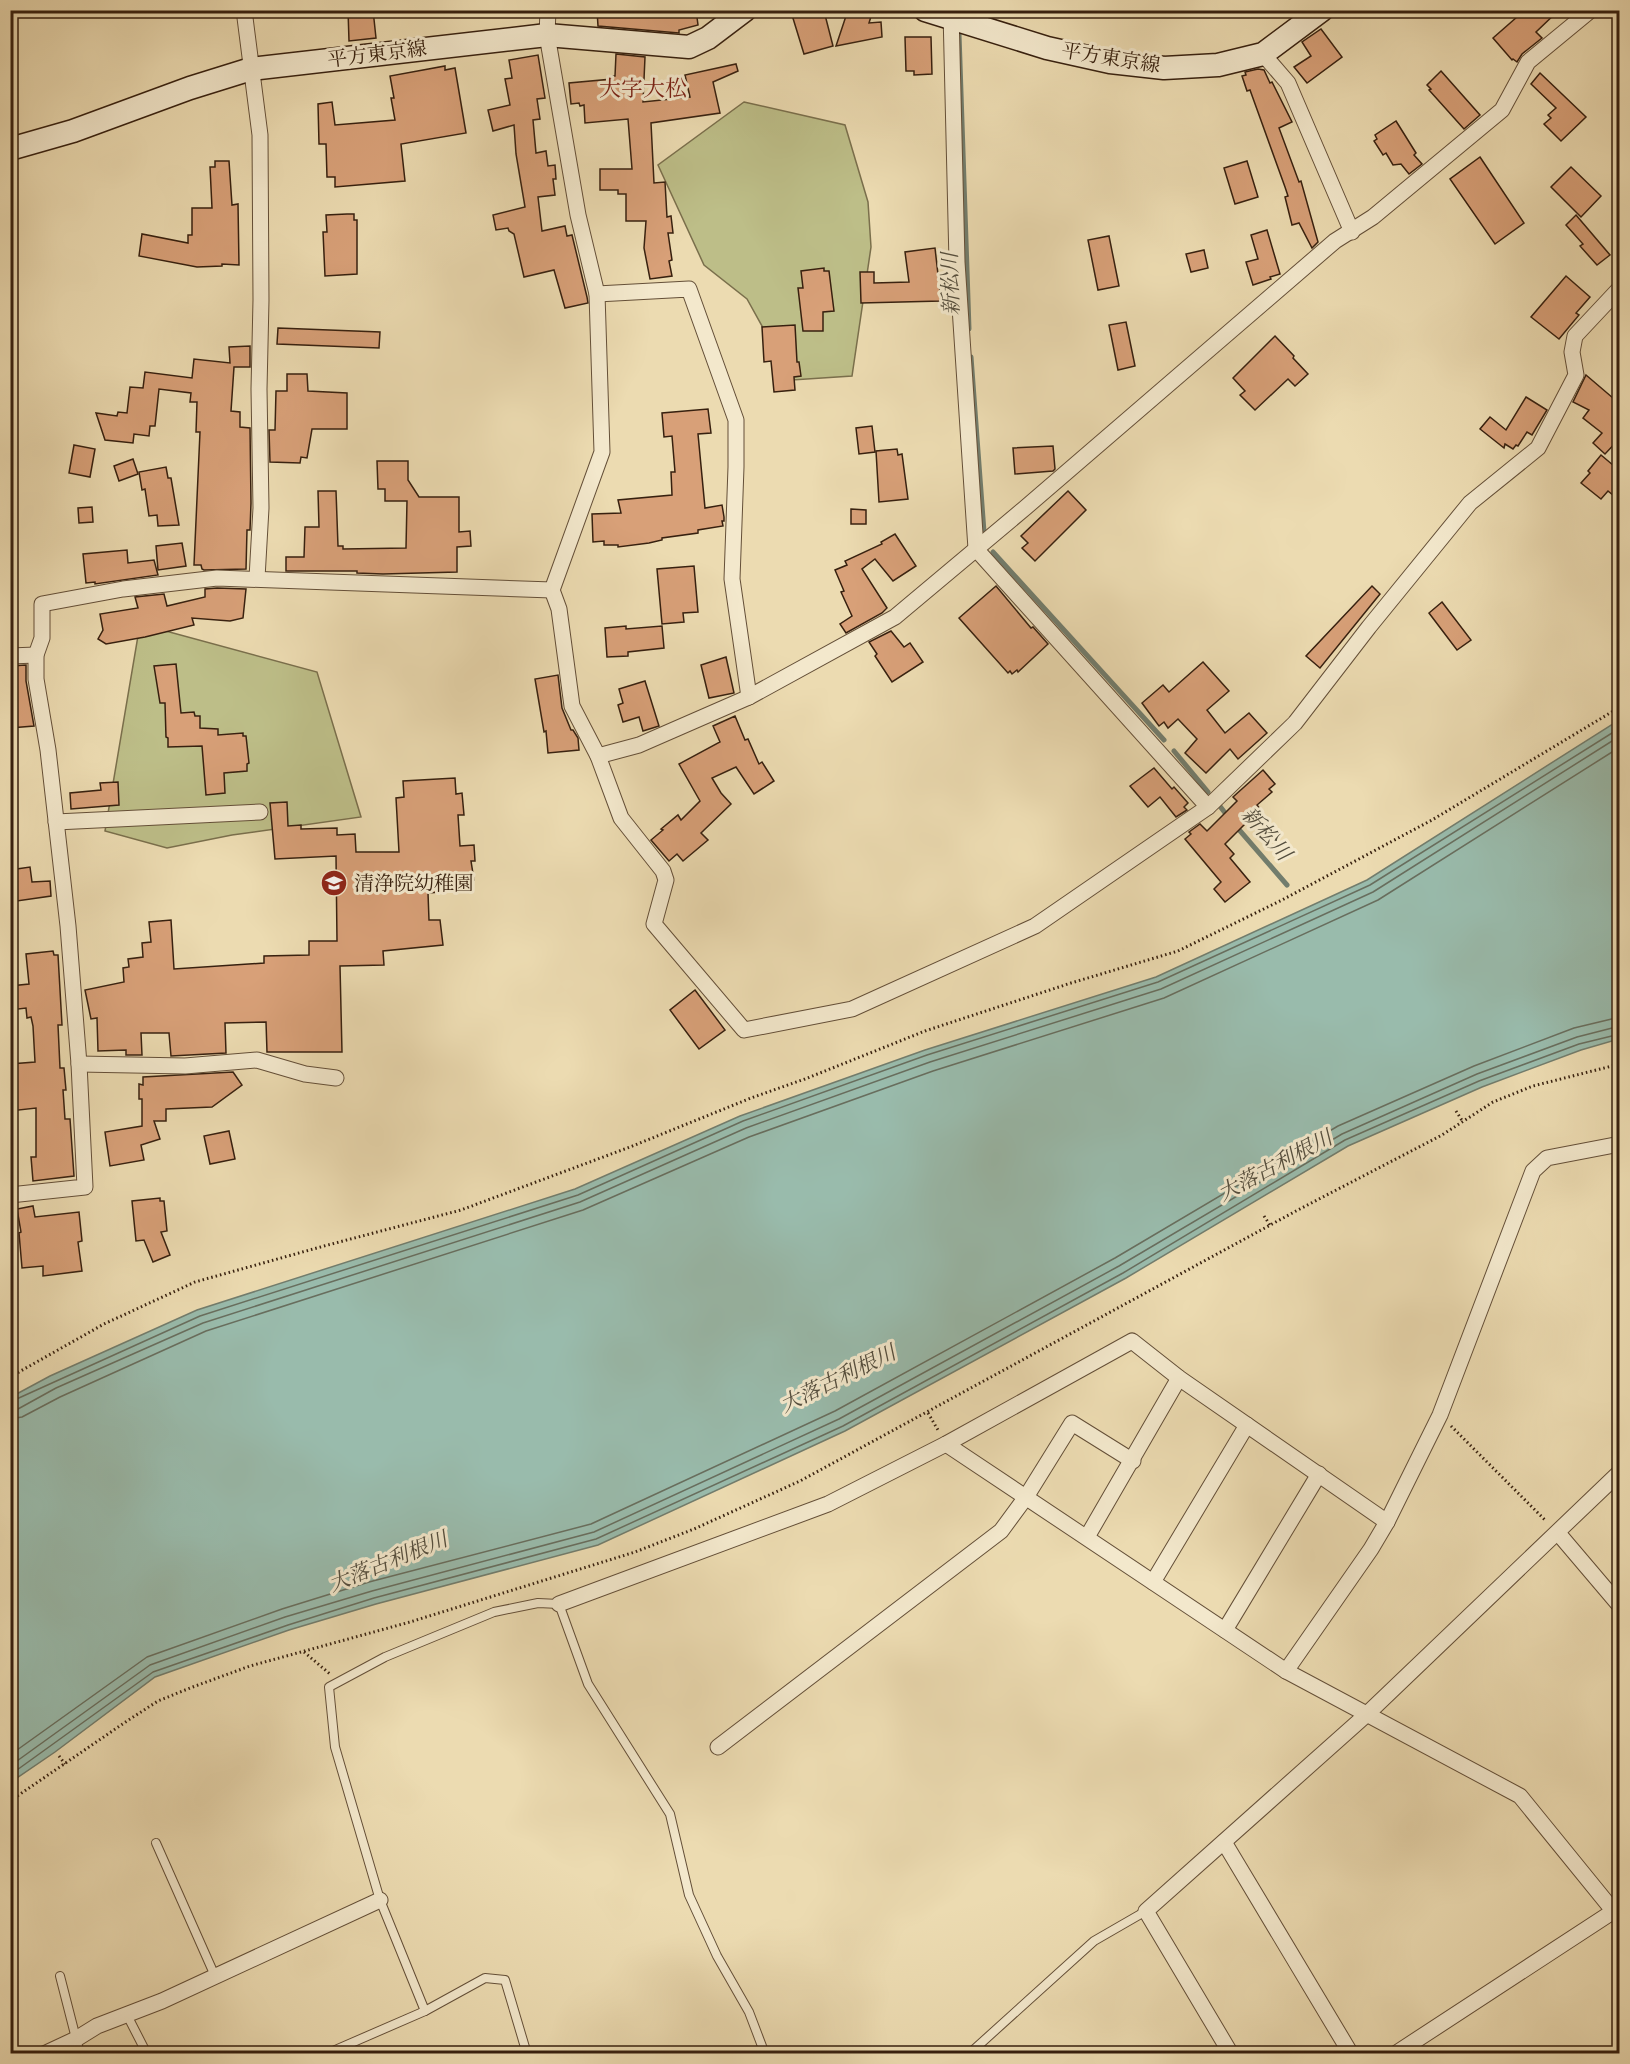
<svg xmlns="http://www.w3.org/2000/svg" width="1630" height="2064" viewBox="0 0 1630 2064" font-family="'IM FELL Double Pica','Noto Serif JP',serif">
<rect width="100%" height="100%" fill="#ecdbb1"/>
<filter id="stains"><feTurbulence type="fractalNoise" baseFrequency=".00333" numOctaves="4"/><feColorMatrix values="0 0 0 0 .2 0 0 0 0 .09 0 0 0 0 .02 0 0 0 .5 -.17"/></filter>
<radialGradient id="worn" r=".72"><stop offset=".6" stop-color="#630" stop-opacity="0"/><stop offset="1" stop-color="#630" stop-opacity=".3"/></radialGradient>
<g fill="#bdbe88" stroke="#7a6f4c" stroke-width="1.5">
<path d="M 744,102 L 845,125 L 868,202 L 871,247 L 852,376 L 792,380 L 747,299 L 704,265 L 658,165 Z"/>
<path d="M 140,624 L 317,672 L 361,817 L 232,835 L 167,848 L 105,831 Z"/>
</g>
<path fill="#99bbac" stroke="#727d6d" stroke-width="1.5" d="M 1619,720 L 1619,1039 L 1581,1050 L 1482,1087 L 1348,1146 L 1126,1278 L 845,1431 L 598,1545 L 376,1604 L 289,1630 L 155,1677 L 55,1752 L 11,1782 L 11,1397 L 50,1376 L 197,1310 L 575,1189 L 740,1116 L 925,1050 L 1156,977 L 1367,880 Z"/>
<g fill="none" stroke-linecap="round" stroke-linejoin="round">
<g stroke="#686e5e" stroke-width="1.5">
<path d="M 10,1402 L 200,1316 L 578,1195 L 743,1121 L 927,1055 L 1158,982 L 1370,885 L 1620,728"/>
<path d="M 10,1410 L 18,1409 L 56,1388 L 203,1323 L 580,1202 L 746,1128 L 930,1062 L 1161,989 L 1373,892 L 1620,736"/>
<path d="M 10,1419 L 22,1417 L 60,1397 L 206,1331 L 583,1210 L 749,1137 L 933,1071 L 1164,998 L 1378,900 L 1620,747"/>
<path d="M 10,1755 L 147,1657 L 282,1609 L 369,1582 L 591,1524 L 835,1411 L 1115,1258 L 1338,1126 L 1474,1066 L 1574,1028 L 1620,1017"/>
<path d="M 10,1766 L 150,1665 L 285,1617 L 372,1591 L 594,1532 L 839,1419 L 1119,1266 L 1342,1134 L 1477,1074 L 1577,1037 L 1620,1026"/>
<path d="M 10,1775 L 153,1672 L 288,1625 L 374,1598 L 596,1539 L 843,1426 L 1123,1273 L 1345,1140 L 1479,1081 L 1579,1044 L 1620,1034"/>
</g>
<g stroke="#727d6d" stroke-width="5">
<path d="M 959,34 L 969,329"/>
<path d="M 971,357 L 984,532"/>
<path d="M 993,552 L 1164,740"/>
<path d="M 1174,751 L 1208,792"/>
<path d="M 1219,805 L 1229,818"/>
<path d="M 1235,825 L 1287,885"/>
</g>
</g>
<g fill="#d8a078" stroke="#37200f" stroke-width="1.5">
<path d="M 348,10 L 373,10 L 376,38 L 349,41 Z"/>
<path d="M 597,10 L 696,10 L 698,25 L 679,30 L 679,33 L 598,26 Z"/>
<path d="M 848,10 L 873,10 L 869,23 L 881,22 L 882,37 L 836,46 Z"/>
<path d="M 1525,10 L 1559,10 L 1536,32 L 1542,38 L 1522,54 L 1517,62 L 1513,59 L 1512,60 L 1493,38 Z"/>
<path d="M 809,11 L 810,15 L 824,11 L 833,46 L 804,54 L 792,15 Z"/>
<path d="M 1321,29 L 1342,57 L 1307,83 L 1294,67 L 1311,56 L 1302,42 Z"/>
<path d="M 905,37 L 931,37 L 932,74 L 914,75 L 914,71 L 906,71 Z"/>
<path d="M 616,54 L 645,57 L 643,102 L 690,97 L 685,75 L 736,64 L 738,71 L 713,82 L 720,113 L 651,123 L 654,183 L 665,182 L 667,217 L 671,216 L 673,233 L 668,233 L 672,260 L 669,261 L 672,276 L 650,279 L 644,248 L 646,221 L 626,221 L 626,194 L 618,194 L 618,190 L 600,190 L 600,169 L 632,169 L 628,119 L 585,123 L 584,105 L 580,106 L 579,103 L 571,104 L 569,83 L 612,79 L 612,76 L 615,76 Z"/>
<path d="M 538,55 L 545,98 L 537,99 L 540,119 L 533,120 L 536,153 L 546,151 L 548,166 L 555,165 L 556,179 L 553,179 L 555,195 L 538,197 L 542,231 L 565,226 L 567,236 L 572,235 L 587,297 L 588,303 L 565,308 L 554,270 L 524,277 L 514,234 L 509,231 L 508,228 L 496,230 L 493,215 L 525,207 L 516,154 L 514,125 L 493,131 L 488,110 L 510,105 L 505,79 L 512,78 L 509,60 Z"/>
<path d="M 445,66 L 445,70 L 455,68 L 466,133 L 401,144 L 405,181 L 335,187 L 335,177 L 327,177 L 326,144 L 319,144 L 318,104 L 332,102 L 335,125 L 395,120 L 391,98 L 394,98 L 390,76 Z"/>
<path d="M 1258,69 L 1264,70 L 1270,83 L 1272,82 L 1292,122 L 1279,128 L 1299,182 L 1301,181 L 1318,242 L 1312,248 L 1299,223 L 1292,225 L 1285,197 L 1288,196 L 1285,187 L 1250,90 L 1247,91 L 1242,76 L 1246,75 L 1245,72 Z"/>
<path d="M 1441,71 L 1480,115 L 1464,129 L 1429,90 L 1431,89 L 1427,85 Z"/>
<path d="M 1540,73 L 1586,117 L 1561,141 L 1544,124 L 1551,118 L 1548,115 L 1556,108 L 1531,84 Z"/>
<path d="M 1396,121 L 1416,153 L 1414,155 L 1422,164 L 1409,174 L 1401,164 L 1393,165 L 1386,153 L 1383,155 L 1374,141 L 1377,139 L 1375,135 Z"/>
<path d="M 1480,157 L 1524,223 L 1495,244 L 1450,179 Z"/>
<path d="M 215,161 L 229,161 L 232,205 L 238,204 L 239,265 L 222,264 L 222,266 L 197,267 L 139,256 L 142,234 L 188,243 L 188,235 L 192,235 L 192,208 L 212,208 L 210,167 L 215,167 Z"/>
<path d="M 1247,161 L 1258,197 L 1235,204 L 1224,168 Z"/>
<path d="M 1571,167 L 1601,196 L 1581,217 L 1551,187 Z"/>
<path d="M 347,214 L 354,214 L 354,220 L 357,220 L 357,274 L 325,276 L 323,232 L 327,232 L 326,215 Z"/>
<path d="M 1576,215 L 1610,255 L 1597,265 L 1580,246 L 1583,244 L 1566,225 Z"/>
<path d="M 1267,230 L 1280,274 L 1270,277 L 1271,279 L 1253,285 L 1246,262 L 1258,259 L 1251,235 Z"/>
<path d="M 1109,236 L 1119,286 L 1098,290 L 1088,240 Z"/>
<path d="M 935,248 L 941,301 L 861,303 L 860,272 L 874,272 L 874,283 L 909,282 L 905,252 Z"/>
<path d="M 1204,250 L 1208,268 L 1191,272 L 1186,254 Z"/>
<path d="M 824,268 L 824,271 L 829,271 L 834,311 L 823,312 L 823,331 L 803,331 L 798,288 L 803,288 L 801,271 Z"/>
<path d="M 1566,276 L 1590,297 L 1576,313 L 1579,315 L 1559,339 L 1531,317 Z"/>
<path d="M 1126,322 L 1135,366 L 1118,370 L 1109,325 Z"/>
<path d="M 795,325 L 797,362 L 799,362 L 801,376 L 794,377 L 795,390 L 774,392 L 771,361 L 764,362 L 762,327 Z"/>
<path d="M 278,328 L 380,332 L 379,348 L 277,344 Z"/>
<path d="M 1275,336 L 1294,356 L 1293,358 L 1308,374 L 1295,386 L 1288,379 L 1255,410 L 1240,395 L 1245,391 L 1233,378 Z"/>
<path d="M 250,346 L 250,367 L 234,367 L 231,411 L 240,412 L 240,427 L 250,428 L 251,503 L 250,530 L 247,530 L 246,569 L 204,570 L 202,569 L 201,565 L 194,565 L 200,432 L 196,432 L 197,402 L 190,402 L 191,393 L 159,389 L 155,426 L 150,426 L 149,436 L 134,434 L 133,443 L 105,440 L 96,413 L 117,416 L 118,412 L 127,413 L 130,387 L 143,388 L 145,372 L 192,378 L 194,359 L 230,363 L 229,347 Z"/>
<path d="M 287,374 L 307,374 L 308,391 L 347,393 L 347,429 L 312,429 L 307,458 L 301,457 L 300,463 L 270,462 L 269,430 L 275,430 L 276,391 L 287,391 Z"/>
<path d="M 1586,375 L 1620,404 L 1620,409 L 1614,416 L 1620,420 L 1620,438 L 1605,454 L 1593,443 L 1602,433 L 1583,418 L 1589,410 L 1573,402 Z"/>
<path d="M 1526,397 L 1547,410 L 1532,435 L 1527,432 L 1518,446 L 1516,445 L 1513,449 L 1505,444 L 1504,448 L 1480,429 L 1490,417 L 1506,430 Z"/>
<path d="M 708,409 L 711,433 L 698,434 L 705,508 L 722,505 L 724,517 L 724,521 L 722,521 L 723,526 L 698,530 L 698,533 L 662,538 L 662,540 L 649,543 L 618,547 L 618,545 L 604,545 L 604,541 L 593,542 L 592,514 L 621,513 L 618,500 L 672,495 L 671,472 L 675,472 L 672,436 L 664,437 L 662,413 Z"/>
<path d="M 872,426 L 875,452 L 859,454 L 856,428 Z"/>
<path d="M 74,445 L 95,449 L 90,477 L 69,473 Z"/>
<path d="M 1053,446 L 1055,469 L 1053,471 L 1015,474 L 1013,448 Z"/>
<path d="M 897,449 L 898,455 L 902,454 L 908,499 L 879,502 L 876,451 Z"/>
<path d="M 1601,455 L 1620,471 L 1620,501 L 1608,491 L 1601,499 L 1581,483 L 1590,473 L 1588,471 Z"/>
<path d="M 133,459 L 138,474 L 119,481 L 114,466 Z"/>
<path d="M 377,461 L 408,461 L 408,480 L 419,497 L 459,497 L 459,532 L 470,531 L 471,546 L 457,547 L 457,572 L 383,574 L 357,573 L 357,571 L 286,571 L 286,557 L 304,557 L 305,527 L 319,527 L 318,491 L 336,491 L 338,546 L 343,546 L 343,549 L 406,548 L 407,501 L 385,501 L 385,489 L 378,489 Z"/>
<path d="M 166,467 L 168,478 L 171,478 L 179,525 L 158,526 L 157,515 L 149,516 L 145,489 L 142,490 L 139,472 Z"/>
<path d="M 1068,491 L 1086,510 L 1035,561 L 1022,548 L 1028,543 L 1021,536 Z"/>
<path d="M 92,507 L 93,522 L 79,523 L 78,508 Z"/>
<path d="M 851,509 L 866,510 L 866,524 L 851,524 Z"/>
<path d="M 895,534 L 916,566 L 893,581 L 875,559 L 862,569 L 887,608 L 882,613 L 846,633 L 840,624 L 852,616 L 841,592 L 844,591 L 835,570 L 847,565 L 845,561 L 882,544 L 881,542 Z"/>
<path d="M 182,543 L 186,566 L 158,570 L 156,546 Z"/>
<path d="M 127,550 L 128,563 L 154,560 L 158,575 L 95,584 L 95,582 L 86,583 L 83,554 Z"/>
<path d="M 694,566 L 698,612 L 683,613 L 684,622 L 662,624 L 657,569 Z"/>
<path d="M 996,586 L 1031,628 L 1033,627 L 1048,644 L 1018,672 L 1017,670 L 1012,674 L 1010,671 L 1008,673 L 959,618 Z"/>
<path d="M 1372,586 L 1380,594 L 1320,668 L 1306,656 Z"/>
<path d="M 217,588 L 246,589 L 243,618 L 230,621 L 192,618 L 194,625 L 145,637 L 106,644 L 98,639 L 103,630 L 100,614 L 138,608 L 135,597 L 164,594 L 167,606 L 205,597 L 205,589 Z"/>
<path d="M 1442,602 L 1471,640 L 1457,650 L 1429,613 Z"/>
<path d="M 626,626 L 626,629 L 662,626 L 664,648 L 628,652 L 628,656 L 607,657 L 605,628 Z"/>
<path d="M 891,631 L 904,647 L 910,643 L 923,662 L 892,682 L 875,656 L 877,654 L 869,642 Z"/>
<path d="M 726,657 L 734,693 L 709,698 L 701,665 Z"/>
<path d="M 1203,662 L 1229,691 L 1207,710 L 1225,733 L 1249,713 L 1267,733 L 1238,759 L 1230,749 L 1206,773 L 1185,753 L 1197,739 L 1178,719 L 1168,728 L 1164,722 L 1159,726 L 1142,703 L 1163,685 L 1169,692 Z"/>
<path d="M 176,664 L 181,713 L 194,712 L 195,716 L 200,716 L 200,728 L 218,729 L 218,735 L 243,733 L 243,736 L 246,736 L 249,763 L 247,764 L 247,771 L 224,773 L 225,793 L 206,795 L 202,746 L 168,747 L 168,738 L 166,737 L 165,703 L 160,703 L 154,666 Z"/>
<path d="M 26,665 L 26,681 L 34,726 L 10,728 L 10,666 Z"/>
<path d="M 558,675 L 562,708 L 571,730 L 573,730 L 578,738 L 579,750 L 548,753 L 546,731 L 544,732 L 535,679 Z"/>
<path d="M 645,681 L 659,726 L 643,731 L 639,717 L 623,722 L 618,705 L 623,703 L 619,689 Z"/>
<path d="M 735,716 L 745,740 L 748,739 L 759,764 L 762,762 L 774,781 L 754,794 L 736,767 L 712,778 L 721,793 L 731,804 L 701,833 L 708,840 L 683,861 L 677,854 L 669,861 L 651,840 L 663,830 L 661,829 L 678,815 L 681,820 L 700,801 L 679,764 L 720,742 L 713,726 Z"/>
<path d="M 1154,768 L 1172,789 L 1174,787 L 1188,803 L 1184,807 L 1187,810 L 1176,817 L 1160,797 L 1148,807 L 1130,786 Z"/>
<path d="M 1263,770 L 1275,784 L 1269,789 L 1272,792 L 1257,805 L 1260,809 L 1225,844 L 1234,854 L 1230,858 L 1250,882 L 1225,902 L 1214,889 L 1221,882 L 1185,839 L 1191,834 L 1189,832 L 1200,824 L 1207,831 L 1237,801 L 1233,797 Z"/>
<path d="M 455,778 L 456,794 L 462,793 L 464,815 L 458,815 L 460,846 L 474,845 L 475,861 L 471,861 L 474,880 L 439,882 L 440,892 L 428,893 L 429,920 L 440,920 L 443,945 L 383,951 L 384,965 L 340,966 L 342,1052 L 267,1052 L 266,1022 L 225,1023 L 226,1053 L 171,1056 L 169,1033 L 141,1033 L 142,1055 L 126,1055 L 126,1050 L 98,1051 L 97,1018 L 91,1019 L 85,990 L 124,982 L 123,968 L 129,967 L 128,959 L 143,957 L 142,943 L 151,942 L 149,922 L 171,920 L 174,969 L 264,963 L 264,956 L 309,955 L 309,941 L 337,941 L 336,856 L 275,859 L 270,803 L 287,802 L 288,826 L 301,825 L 301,829 L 337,828 L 337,835 L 355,834 L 356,852 L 399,852 L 396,798 L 404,797 L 403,781 Z"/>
<path d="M 118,782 L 119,805 L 71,809 L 70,793 L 101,790 L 100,783 Z"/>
<path d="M 30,867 L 32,882 L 50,881 L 51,896 L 10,902 L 10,870 Z"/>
<path d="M 53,951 L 54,955 L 58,955 L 62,1025 L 58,1025 L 60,1068 L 64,1068 L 66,1090 L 63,1090 L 65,1119 L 70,1119 L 74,1176 L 33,1181 L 31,1157 L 36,1157 L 36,1108 L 10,1111 L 10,1064 L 35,1062 L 33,1026 L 31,1017 L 27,1018 L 26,1008 L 10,1010 L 10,986 L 29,984 L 26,954 Z"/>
<path d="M 695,990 L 725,1030 L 699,1049 L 670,1010 Z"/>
<path d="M 233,1072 L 242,1085 L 212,1107 L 166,1109 L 166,1121 L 154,1121 L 160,1139 L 141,1145 L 144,1160 L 110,1166 L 105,1132 L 142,1126 L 142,1099 L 139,1099 L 139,1084 L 143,1085 L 143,1077 Z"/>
<path d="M 229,1131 L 235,1159 L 210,1164 L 204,1136 Z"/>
<path d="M 160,1198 L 160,1201 L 164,1201 L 167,1231 L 161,1232 L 170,1255 L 153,1262 L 144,1240 L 136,1241 L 132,1201 Z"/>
<path d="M 33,1206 L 35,1217 L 79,1212 L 82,1241 L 78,1242 L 82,1271 L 43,1276 L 43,1266 L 22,1268 L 19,1233 L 21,1232 L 17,1209 Z"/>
</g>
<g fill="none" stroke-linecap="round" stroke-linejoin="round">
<defs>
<g id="lane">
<path d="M 156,1843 L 215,1976"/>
<path d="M 60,1976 L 80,2054"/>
<path d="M 127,2015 L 147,2054"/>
<path d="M 326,2054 L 425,2011"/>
<path d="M 527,2054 L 505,1980 L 485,1978 L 425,2011 L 380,1900 L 335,1747 L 329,1687 L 385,1657 L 494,1612 L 538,1603 L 559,1604 L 588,1684 L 670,1814 L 689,1895 L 717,1956 L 749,2012 L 765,2054"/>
<path d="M 969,2054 L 1094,1941 L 1146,1911"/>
</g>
<g id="street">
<path d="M 244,10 L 260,135 L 261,300 L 259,389 L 261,508 L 257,578"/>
<path d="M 548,10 L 547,35 L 578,215 L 597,294 L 602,452 L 552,590 L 559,609 L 572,706 L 598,756 L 621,818 L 663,871 L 666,880 L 654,924 L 744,1030 L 852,1009 L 1035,926 L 1208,807 L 1295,723 L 1369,627 L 1470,503 L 1538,448 L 1576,375 L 1572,352 L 1575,336 L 1620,288"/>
<path d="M 951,12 L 957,262 L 976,549 L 1208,807"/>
<path d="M 1263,54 L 1288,83 L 1352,232"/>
<path d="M 597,294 L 689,289 L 736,420 L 736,467 L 732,579 L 749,697"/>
<path d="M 10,656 L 36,655"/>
<path d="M 598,756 L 639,745 L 749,697 L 895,617 L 1025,508 L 1335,241 L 1373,217 L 1502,110 L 1528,62 L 1591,10"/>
<path d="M 56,822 L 260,812"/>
<path d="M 79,1064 L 185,1066 L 257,1060 L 305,1074 L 336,1078"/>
<path d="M 10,1195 L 85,1187 L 79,1064 L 68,926 L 48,750 L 36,679 L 36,655 L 42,638 L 42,604 L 123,589 L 217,578 L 552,590"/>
<path d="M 946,1444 L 1286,1671 L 1520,1796 L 1620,1919"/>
<path d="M 1558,1533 L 1620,1606"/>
<path d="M 1087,1537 L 1179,1378"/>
<path d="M 1153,1582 L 1247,1425"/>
<path d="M 559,1604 L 828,1504 L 946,1444 L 1132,1341 L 1179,1378 L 1387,1522"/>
<path d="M 1225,1630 L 1319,1474"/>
<path d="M 1286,1671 L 1371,1549 L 1387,1522 L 1440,1415 L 1533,1171 L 1547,1158 L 1620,1144"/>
<path d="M 718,1747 L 1001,1531 L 1026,1497 L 1072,1423 L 1133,1461"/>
<path d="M 1224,1842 L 1351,2054"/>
<path d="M 44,2054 L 76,2039 L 97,2026 L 162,2001 L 380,1900"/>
<path d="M 1231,2054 L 1146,1911 L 1366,1715 L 1620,1472"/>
<path d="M 1395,2054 L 1620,1907"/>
</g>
<g id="secondary">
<path d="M 925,10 L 1047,48 L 1110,62 L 1164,68 L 1218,65 L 1263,54 L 1322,10"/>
<path d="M 10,149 L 73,131 L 190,88 L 251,69 L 547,35 L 689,47 L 708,38 L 745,10"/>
</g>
</defs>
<use href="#lane" stroke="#644f38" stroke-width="10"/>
<use href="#street" stroke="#644f38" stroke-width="17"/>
<use href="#secondary" stroke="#37200f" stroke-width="25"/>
<g stroke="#37200f" stroke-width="3" stroke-dasharray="1.5 3" stroke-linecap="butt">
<path d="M 1456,1111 L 1463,1122"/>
<path d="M 1264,1216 L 1270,1225"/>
<path d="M 10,1377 L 104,1324 L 195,1282 L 324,1246 L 461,1210 L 630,1147 L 751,1098 L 805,1079 L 925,1031 L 1071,983 L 1178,951 L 1282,900 L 1432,820 L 1620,707"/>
<path d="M 928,1413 L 938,1430"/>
<path d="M 1451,1426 L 1546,1521"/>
<path d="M 304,1652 L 330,1674"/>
<path d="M 59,1756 L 65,1764"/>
<path d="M 10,1801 L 127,1721 L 158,1701 L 190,1688 L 250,1666 L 410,1622 L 635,1552 L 694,1529 L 800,1481 L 1296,1211 L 1442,1135 L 1493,1102 L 1533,1086 L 1620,1064"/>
</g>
<use href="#lane" stroke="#f3e8cc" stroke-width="8"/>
<use href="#street" stroke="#f3e8cc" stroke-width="15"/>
<use href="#secondary" stroke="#f3e8cc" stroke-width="22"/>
</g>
<defs>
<symbol id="school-disc" viewBox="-11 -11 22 22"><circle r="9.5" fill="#8f2418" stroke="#f3e8cc"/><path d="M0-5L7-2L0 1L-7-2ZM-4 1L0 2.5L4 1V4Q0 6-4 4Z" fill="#fff"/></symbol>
</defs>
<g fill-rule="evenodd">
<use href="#school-disc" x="319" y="868" width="30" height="30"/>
</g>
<g text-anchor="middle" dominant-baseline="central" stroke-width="6" stroke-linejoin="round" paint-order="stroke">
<g font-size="20" fill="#37200f" stroke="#f3e8cc">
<text transform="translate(377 54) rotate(-7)">平方東京線</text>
<text transform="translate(1111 58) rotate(9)">平方東京線</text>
</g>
<g font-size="20" fill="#37200f" stroke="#f3e8cc" text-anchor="start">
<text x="354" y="883">清浄院幼稚園</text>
</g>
<g font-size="21" font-style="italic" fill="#544e3e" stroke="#f3e8cc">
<text transform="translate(951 284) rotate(-92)">新松川</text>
<text transform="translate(1266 834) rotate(49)">新松川</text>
<text transform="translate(1275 1166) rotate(-28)">大落古利根川</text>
<text transform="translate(838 1379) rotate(-26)">大落古利根川</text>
<text transform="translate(388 1562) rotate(-22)">大落古利根川</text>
</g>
<g font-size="22" fill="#7a1f14" stroke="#f3e8cc">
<text x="643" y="89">大字大松</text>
</g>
</g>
<rect width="1630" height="2064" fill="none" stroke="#ecdbb1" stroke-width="36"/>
<rect x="12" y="12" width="1606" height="2040" fill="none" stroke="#37200f" stroke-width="3"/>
<rect x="18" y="18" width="1594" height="2028" fill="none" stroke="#37200f" stroke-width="1.5"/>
<rect width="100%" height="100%" filter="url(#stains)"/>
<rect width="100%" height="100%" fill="url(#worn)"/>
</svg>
